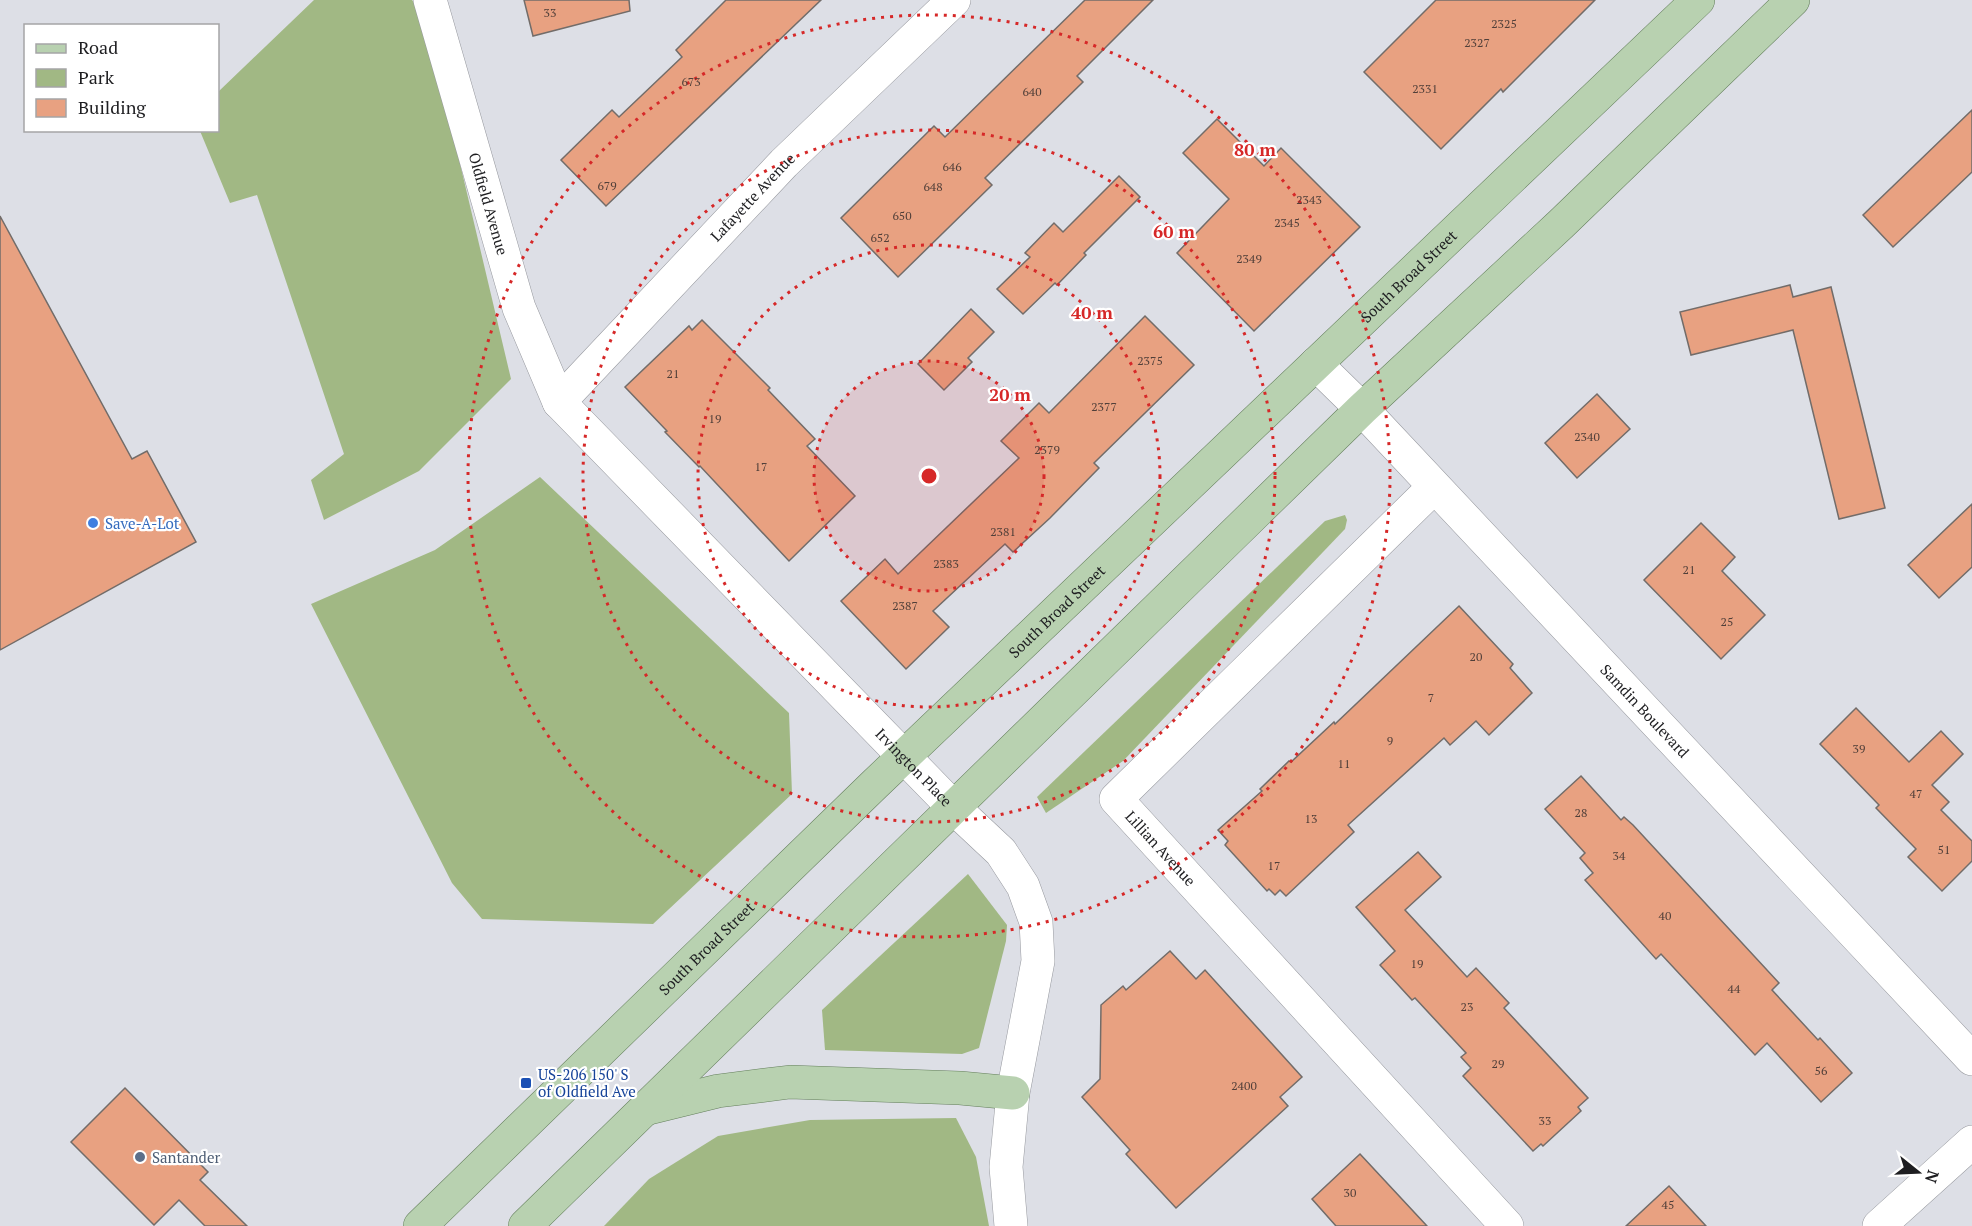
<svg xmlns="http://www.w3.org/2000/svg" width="1972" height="1226" viewBox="0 0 1972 1226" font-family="'PT Serif',serif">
<rect width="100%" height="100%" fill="#dddfe6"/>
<g fill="#a1b884">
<path d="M 314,0 L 412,0 L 425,16 L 511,379 L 419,471 L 324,520 L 311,480 L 344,454 L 257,195 L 230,203 L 200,131 L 218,130 L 218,92 Z"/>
<path d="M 540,477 L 789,713 L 792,794 L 653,924 L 482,919 L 452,883 L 311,604 L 435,550 Z"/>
<path d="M 1345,515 L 1347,520 L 1345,529 L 1123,761 L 1046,813 L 1037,797 L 1325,521 Z"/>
<path d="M 968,874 L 1007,925 L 1006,941 L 979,1048 L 962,1054 L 825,1050 L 822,1010 Z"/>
<path d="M 956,1118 L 976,1157 L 989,1226 L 604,1226 L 649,1179 L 718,1136 L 810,1120 Z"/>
</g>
<g fill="#e8a181" stroke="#726c69" stroke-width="1.5">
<path d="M 524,0 L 629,0 L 630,11 L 533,36 Z"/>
<path d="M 726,0 L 821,0 L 606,206 L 561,160 L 612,110 L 619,117 L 682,57 L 676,50 Z"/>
<path d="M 1085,0 L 1153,0 L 1077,76 L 1083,82 L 985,178 L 992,185 L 898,277 L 841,218 L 934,126 L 945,137 Z"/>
<path d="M 1436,0 L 1595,0 L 1503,92 L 1501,89 L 1441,149 L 1364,72 Z"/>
<path d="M 1972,110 L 1972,172 L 1893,247 L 1863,215 Z"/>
<path d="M 1217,119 L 1264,166 L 1281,148 L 1360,227 L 1254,331 L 1177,253 L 1229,199 L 1183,153 Z"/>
<path d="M 1119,176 L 1140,197 L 1084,253 L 1086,255 L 1057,285 L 1055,283 L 1023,314 L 997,289 L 1030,257 L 1025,253 L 1054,223 L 1063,232 Z"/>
<path d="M 0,216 L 132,459 L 147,451 L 196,542 L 0,650 Z"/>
<path d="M 1790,285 L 1793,297 L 1831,287 L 1885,508 L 1839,519 L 1793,330 L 1691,355 L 1680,312 Z"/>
<path d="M 971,309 L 994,332 L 968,358 L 972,362 L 944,390 L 918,364 Z"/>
<path d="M 1145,316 L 1194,365 L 1094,463 L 1099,468 L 1050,518 L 1013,552 L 1005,544 L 933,611 L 949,627 L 906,669 L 841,601 L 885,559 L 898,574 L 1019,458 L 1001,441 L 1039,403 L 1049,413 Z"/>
<path d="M 702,320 L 770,388 L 768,390 L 815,439 L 807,446 L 855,496 L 789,561 L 700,466 L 699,467 L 665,432 L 667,431 L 625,387 L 689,326 L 692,330 Z"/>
<path d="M 1597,394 L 1630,429 L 1577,478 L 1545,443 Z"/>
<path d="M 1972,504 L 1972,567 L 1939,598 L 1908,565 Z"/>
<path d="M 1701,523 L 1735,557 L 1722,571 L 1765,615 L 1721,659 L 1644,580 Z"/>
<path d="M 1459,606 L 1513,664 L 1510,668 L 1532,693 L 1489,735 L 1476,721 L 1450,745 L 1444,738 L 1348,825 L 1354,832 L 1286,896 L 1280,890 L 1275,895 L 1269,889 L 1267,891 L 1225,845 L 1228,841 L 1218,830 L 1262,791 L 1260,789 L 1289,761 L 1291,762 L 1334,722 L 1335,724 Z"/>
<path d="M 1856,708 L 1909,762 L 1941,731 L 1963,754 L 1932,785 L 1949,802 L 1941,810 L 1972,841 L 1972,861 L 1942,891 L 1908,857 L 1916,849 L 1876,808 L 1879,805 L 1820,744 Z"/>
<path d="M 1581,776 L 1621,820 L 1624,817 L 1633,825 L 1779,983 L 1772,990 L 1818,1040 L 1820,1038 L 1852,1073 L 1821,1102 L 1767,1043 L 1755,1055 L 1661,954 L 1656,959 L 1585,880 L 1593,873 L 1580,858 L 1585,853 L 1545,809 Z"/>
<path d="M 1418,852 L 1441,877 L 1405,910 L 1467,977 L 1476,968 L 1509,1003 L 1504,1008 L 1588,1098 L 1578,1107 L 1581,1111 L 1543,1146 L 1541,1144 L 1533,1151 L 1463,1076 L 1471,1068 L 1461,1057 L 1466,1053 L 1415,998 L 1412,1000 L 1380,965 L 1395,951 L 1356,907 Z"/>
<path d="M 1170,951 L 1196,979 L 1205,970 L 1302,1077 L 1280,1097 L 1288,1106 L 1176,1208 L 1126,1154 L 1130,1150 L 1082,1097 L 1100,1079 L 1101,1005 L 1123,986 L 1126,990 Z"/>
<path d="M 125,1088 L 208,1172 L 200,1180 L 247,1226 L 205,1226 L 179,1200 L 154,1225 L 71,1142 Z"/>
<path d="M 1360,1154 L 1427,1226 L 1336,1226 L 1312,1199 Z"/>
<path d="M 1669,1186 L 1706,1226 L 1626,1226 Z"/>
</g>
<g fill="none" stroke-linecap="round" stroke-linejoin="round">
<defs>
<g id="minor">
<path id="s1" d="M 430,0 L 519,308 L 559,402 L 954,808 L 1001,852 L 1023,886 L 1036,922 L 1038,961 L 1013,1093 L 1006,1167 L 1011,1226"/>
<path id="s2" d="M 1316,364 L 1362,409 L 1972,1059"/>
<path id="s3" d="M 559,402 L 784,163 L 954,0"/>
<path id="s4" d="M 1434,487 L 1116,799 L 1507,1226"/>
<path d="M 1879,1226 L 1972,1142"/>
</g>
<g id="primary">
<path d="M 649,1108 L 718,1091 L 790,1082 L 960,1088 L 1013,1093"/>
<path id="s5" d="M 420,1226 L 875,784 L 1698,0"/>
<path d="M 525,1226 L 1362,409 L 1561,224 L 1793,0"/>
</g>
</defs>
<use href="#minor" stroke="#97999f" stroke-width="34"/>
<use href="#primary" stroke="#647f5c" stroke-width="34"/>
<use href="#minor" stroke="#fff" stroke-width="33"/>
<use href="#primary" stroke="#b8d1b0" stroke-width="33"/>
</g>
<circle cx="929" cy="476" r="115" fill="#d62828" fill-opacity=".12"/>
<g fill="none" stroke="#d62828" stroke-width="3" stroke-dasharray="3 6">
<circle cx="929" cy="476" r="115"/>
<circle cx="929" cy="476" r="231"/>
<circle cx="929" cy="476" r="346"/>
<circle cx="929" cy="476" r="461"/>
</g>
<circle fill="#3f7fe0" stroke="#fff" stroke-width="2" cx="93" cy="523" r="6"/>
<rect fill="#1a4fb4" stroke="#fff" stroke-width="2" x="520" y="1077" width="12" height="12" rx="3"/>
<circle fill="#5c6f8a" stroke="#fff" stroke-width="2" cx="140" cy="1157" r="6"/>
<g text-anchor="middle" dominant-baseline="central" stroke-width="4.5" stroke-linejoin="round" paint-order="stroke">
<g font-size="12" fill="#503f39">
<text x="550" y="12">33</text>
<text x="1504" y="23">2325</text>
<text x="1477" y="42">2327</text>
<text x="691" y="81">673</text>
<text x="1425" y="88">2331</text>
<text x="1032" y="91">640</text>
<text x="952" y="166">646</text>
<text x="607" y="185">679</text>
<text x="933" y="186">648</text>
<text x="1309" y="199">2343</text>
<text x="902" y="215">650</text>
<text x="1287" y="222">2345</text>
<text x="880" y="237">652</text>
<text x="1249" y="258">2349</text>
<text x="1150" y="360">2375</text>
<text x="673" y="373">21</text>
<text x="1104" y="406">2377</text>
<text x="715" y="418">19</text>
<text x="1587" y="436">2340</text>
<text x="1047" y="449">2379</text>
<text x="761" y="466">17</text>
<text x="1003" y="531">2381</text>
<text x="946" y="563">2383</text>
<text x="1689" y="569">21</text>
<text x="905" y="605">2387</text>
<text x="1727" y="621">25</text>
<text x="1476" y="656">20</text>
<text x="1431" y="697">7</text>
<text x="1390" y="740">9</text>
<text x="1859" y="748">39</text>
<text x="1344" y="763">11</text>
<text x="1916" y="793">47</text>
<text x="1581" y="812">28</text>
<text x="1311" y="818">13</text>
<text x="1944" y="849">51</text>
<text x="1619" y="855">34</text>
<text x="1274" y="865">17</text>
<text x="1665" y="915">40</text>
<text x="1417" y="963">19</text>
<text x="1734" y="988">44</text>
<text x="1467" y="1006">23</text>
<text x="1498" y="1063">29</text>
<text x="1821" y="1070">56</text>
<text x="1244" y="1085">2400</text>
<text x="1545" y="1120">33</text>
<text x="1350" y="1192">30</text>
<text x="1668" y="1204">45</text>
</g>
<g font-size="15" fill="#1e1e21" stroke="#fff">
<text stroke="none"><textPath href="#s3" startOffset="282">Lafayette Avenue</textPath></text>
<text stroke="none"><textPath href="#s1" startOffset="212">Oldfield Avenue</textPath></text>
<text stroke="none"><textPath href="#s5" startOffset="1371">South Broad Street</textPath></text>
<text stroke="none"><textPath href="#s5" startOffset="885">South Broad Street</textPath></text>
<text stroke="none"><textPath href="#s2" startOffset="478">Samdin Boulevard</textPath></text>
<text stroke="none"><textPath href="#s1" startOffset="932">Irvington Place</textPath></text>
<text stroke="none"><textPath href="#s4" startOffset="512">Lillian Avenue</textPath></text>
<text stroke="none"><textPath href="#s5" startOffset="399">South Broad Street</textPath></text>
</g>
<g font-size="15" fill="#366cbe" stroke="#fff" text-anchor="start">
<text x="105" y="523">Save-A-Lot</text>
</g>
<g font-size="15" fill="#164399" stroke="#fff" text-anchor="start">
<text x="538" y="1074">US-206 150' S<tspan x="538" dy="17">of Oldfield Ave</tspan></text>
</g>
<g font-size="15" fill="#4e5e75" stroke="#fff" text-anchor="start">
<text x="152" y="1157">Santander</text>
</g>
</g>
<circle cx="929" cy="476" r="9" fill="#d62828" stroke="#fff" stroke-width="3"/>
<g font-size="18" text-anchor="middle" font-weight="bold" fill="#d62828" stroke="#fff" stroke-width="4.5" stroke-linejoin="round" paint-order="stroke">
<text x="1255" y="156">80 m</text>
<text x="1174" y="238">60 m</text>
<text x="1092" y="319">40 m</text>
<text x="1010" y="401">20 m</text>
</g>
<rect x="24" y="24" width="195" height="108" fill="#ffffff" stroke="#a5a5a6" stroke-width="1.5"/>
<rect x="36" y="44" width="30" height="9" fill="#b8d1b0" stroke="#a5a5a6" stroke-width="1.5"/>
<text x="78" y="54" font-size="18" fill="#1e1e21">Road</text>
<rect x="36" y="69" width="30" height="18" fill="#a1b884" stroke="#a5a5a6" stroke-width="1.5"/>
<text x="78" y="84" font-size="18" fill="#1e1e21">Park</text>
<rect x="36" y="99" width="30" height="18" fill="#e8a181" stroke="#a5a5a6" stroke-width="1.5"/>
<text x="78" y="114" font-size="18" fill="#1e1e21">Building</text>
<g transform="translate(1918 1172) rotate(108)" stroke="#ffffff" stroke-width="4.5" paint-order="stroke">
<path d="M0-4.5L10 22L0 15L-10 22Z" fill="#1e1e21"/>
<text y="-9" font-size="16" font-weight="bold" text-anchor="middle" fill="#1e1e21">N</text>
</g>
</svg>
